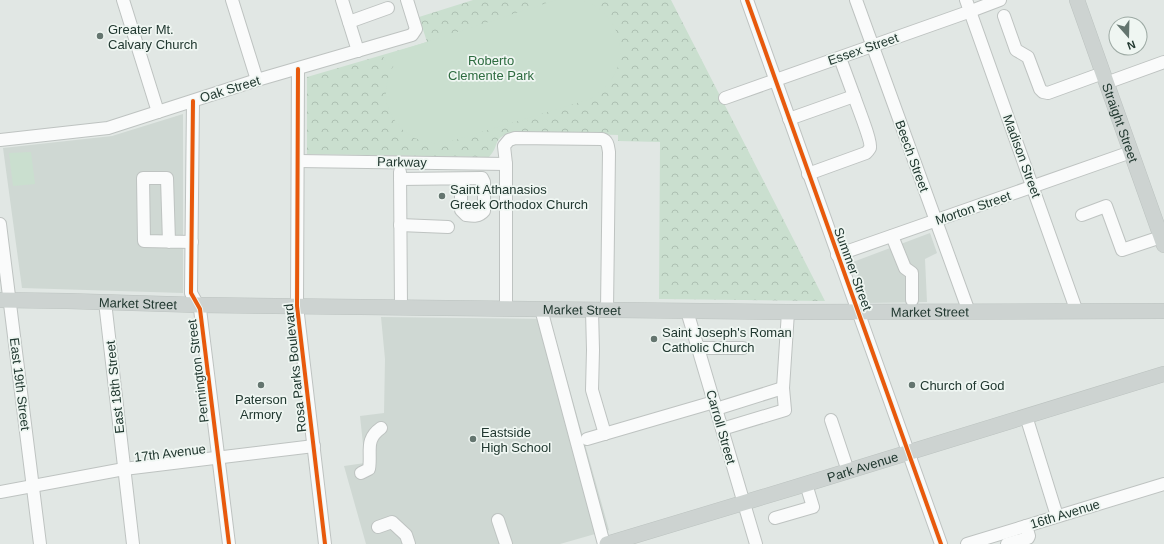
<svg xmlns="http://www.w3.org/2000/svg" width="1164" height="544" viewBox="0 0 1164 544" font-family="Helvetica,sans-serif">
<defs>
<pattern id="park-crowns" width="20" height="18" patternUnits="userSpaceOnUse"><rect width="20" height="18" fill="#cadfcf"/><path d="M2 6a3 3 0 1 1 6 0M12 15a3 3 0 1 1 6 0" fill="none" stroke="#adc0b2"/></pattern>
</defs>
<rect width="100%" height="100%" fill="#e1e7e4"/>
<g fill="#cfd8d3">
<path d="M 183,114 L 183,293 L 22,288 L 3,148 L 112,136 Z"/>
<path d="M 930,233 L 937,253 L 925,259 L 927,302 L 867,303 L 853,262 Z"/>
<path d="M 381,317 L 550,319 L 609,530 L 560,544 L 366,544 L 344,466 L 365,463 L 360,416 L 384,413 L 385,359 Z"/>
</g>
<path fill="url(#park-crowns)" d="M 473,0 L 671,0 L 825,301 L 659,299 L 660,142 L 618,141 L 618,135 L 513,132 C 491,138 501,144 489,157 L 307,154 L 307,77 L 427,42 L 419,17 Z"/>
<g fill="#cadfcf">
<path d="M 556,0 L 585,0 L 584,1 C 587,3 592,4 595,6 C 619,21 628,53 613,77 C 607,87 599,92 590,99 L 445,143 C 421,145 402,135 391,114 C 388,109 386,102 386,96 C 385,83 390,72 396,61 L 386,63 L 383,56 Z"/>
<path d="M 31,152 L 35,184 L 13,186 L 9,153 Z"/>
</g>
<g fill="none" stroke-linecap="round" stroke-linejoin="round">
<defs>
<g id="minor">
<path d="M 123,0 L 158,112"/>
<path d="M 232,0 L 257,80"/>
<path d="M 342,0 L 358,51"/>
<path d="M 747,0 C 811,182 877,362 941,544"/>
<path d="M 856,0 L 969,312"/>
<path d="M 966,0 L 1077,312"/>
<path d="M 1004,16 L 1016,50 L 1028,57 L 1040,89 L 1043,92 L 1048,93 L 1103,73"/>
<path d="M 349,22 L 388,8"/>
<path d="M 840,58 L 854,96"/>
<path d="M 298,69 L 297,306 L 325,544"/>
<path d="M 1106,83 L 1164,62"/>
<path d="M 725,98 L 971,11 L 1000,0"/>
<path d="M 193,101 L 191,293 L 200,309 L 229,544"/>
<path d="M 789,119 L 854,96 C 857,105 872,142 870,148 C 870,149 866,153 866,153 L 808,174"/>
<path d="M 0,140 L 108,128 L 257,80 L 412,35 L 416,29 L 407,0"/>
<path d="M 298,161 L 506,164"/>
<path d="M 400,172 L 401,307"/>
<path d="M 400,179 L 482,178 L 484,182 L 484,211 C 479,217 473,216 466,215 L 461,210 L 461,179"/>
<path d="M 1082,215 L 1106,206 L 1122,250 L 1161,237"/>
<path d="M 0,224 L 40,544"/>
<path d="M 400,225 L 448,227"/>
<path d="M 892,236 L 905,268 L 912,273 L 912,300"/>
<path d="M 169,242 L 167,178 L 143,178 L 144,241 L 192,242"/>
<path d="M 837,255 L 1131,152"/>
<path d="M 105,302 L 133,544"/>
<path d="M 506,308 L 506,164 L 504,146 L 509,140 L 515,138 L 602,139 C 608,141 608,146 609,152 L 607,310"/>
<path d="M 541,309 L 604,544"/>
<path d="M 592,310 L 593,350 L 592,390 L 605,434"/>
<path d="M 687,311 L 756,544"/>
<path d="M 698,348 L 743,348"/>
<path d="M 716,409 L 783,388"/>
<path d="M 1026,416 L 1057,516"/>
<path d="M 831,420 L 848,471"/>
<path d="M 722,429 L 785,410 L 783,388 L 788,312"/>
<path d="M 587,439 L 714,402"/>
<path d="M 361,473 L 369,469 C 372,452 364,440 381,428"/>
<path d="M 0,492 L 124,469 L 314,446"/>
<path d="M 775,518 L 813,507 L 806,484"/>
<path d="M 498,520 L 506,544"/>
<path d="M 378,527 L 392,522 L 406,535 L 409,544"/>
<path d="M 967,544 L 1164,484"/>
<path d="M 1007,544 L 1028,538 L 1029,536 L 1026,526"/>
</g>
<g id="major">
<path id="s1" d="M 1077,0 L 1164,245"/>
<path id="s2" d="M 0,300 L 67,301 L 199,305 L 788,312 L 1164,311"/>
<path id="s3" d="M 607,544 L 806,484 L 1164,374"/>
</g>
</defs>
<use href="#minor" stroke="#bec3c1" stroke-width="14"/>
<use href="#major" stroke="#bcc3c0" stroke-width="16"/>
<use href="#minor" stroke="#fafbfb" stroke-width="12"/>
<use href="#major" stroke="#cdd3d1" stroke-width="15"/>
<defs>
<g id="cycleway">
<path d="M 747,0 C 811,182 877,362 941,544"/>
<path d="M 298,69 L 297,306 L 325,544"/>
<path d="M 193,101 L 191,293 L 200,309 L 229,544"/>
</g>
</defs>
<use href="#cycleway" stroke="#eff6f2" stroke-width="6"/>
<use href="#cycleway" stroke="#e8590c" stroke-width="4"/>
</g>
<g fill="#64756f" stroke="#eff6f2" stroke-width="1.5">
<circle cx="100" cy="36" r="4"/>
<circle cx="442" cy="196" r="4"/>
<circle cx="654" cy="339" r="4"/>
<circle cx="261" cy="385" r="4"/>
<circle cx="912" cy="385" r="4"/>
<circle cx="473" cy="439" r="4"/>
</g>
<g text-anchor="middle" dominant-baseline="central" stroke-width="3.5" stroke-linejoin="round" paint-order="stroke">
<g font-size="13" fill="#213830" stroke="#eff6f2" text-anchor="start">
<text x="108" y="29">Greater Mt.<tspan x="108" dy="15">Calvary Church</tspan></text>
<text x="450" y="189">Saint Athanasios<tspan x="450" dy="15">Greek Orthodox Church</tspan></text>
<text x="662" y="332">Saint Joseph's Roman<tspan x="662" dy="15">Catholic Church</tspan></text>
<text x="920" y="385">Church of God</text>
<text x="261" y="399" text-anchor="middle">Paterson<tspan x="261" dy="15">Armory</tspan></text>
<text x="481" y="432">Eastside<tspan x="481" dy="15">High School</tspan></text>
</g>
<g font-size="13" fill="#213830" stroke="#eff6f2">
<text transform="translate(863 49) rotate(-19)">Essex Street</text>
<text transform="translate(230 89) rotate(-17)">Oak Street</text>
<text stroke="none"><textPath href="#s1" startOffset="130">Straight Street</textPath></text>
<text transform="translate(912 156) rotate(70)">Beech Street</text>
<text transform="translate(1022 156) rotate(70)">Madison Street</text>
<text transform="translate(402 162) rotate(1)">Parkway</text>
<text transform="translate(973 208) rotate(-19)">Morton Street</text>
<text transform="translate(853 269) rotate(70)">Summer Street</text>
<text stroke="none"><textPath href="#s2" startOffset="138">Market Street</textPath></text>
<text stroke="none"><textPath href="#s2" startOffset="582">Market Street</textPath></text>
<text stroke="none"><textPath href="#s2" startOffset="930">Market Street</textPath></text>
<text transform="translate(295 368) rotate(-96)">Rosa Parks Boulevard</text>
<text transform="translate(198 371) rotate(-97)">Pennington Street</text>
<text transform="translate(20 384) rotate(83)">East 19th Street</text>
<text transform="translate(115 387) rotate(-96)">East 18th Street</text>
<text transform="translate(721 427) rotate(74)">Carroll Street</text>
<text transform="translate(170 453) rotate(-7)">17th Avenue</text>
<text stroke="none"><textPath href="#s3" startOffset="267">Park Avenue</textPath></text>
<text transform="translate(1065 514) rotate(-17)">16th Avenue</text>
</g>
<g font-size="13" fill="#2e6c40" stroke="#eff6f2">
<text x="491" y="60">Roberto<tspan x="491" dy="15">Clemente Park</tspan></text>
</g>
</g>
<g transform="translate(1128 36) rotate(160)"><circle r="19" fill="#eff6f2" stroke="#9daaa4"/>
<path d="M0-3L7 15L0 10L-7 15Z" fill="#64756f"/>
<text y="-6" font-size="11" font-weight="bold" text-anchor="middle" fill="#213830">N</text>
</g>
</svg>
